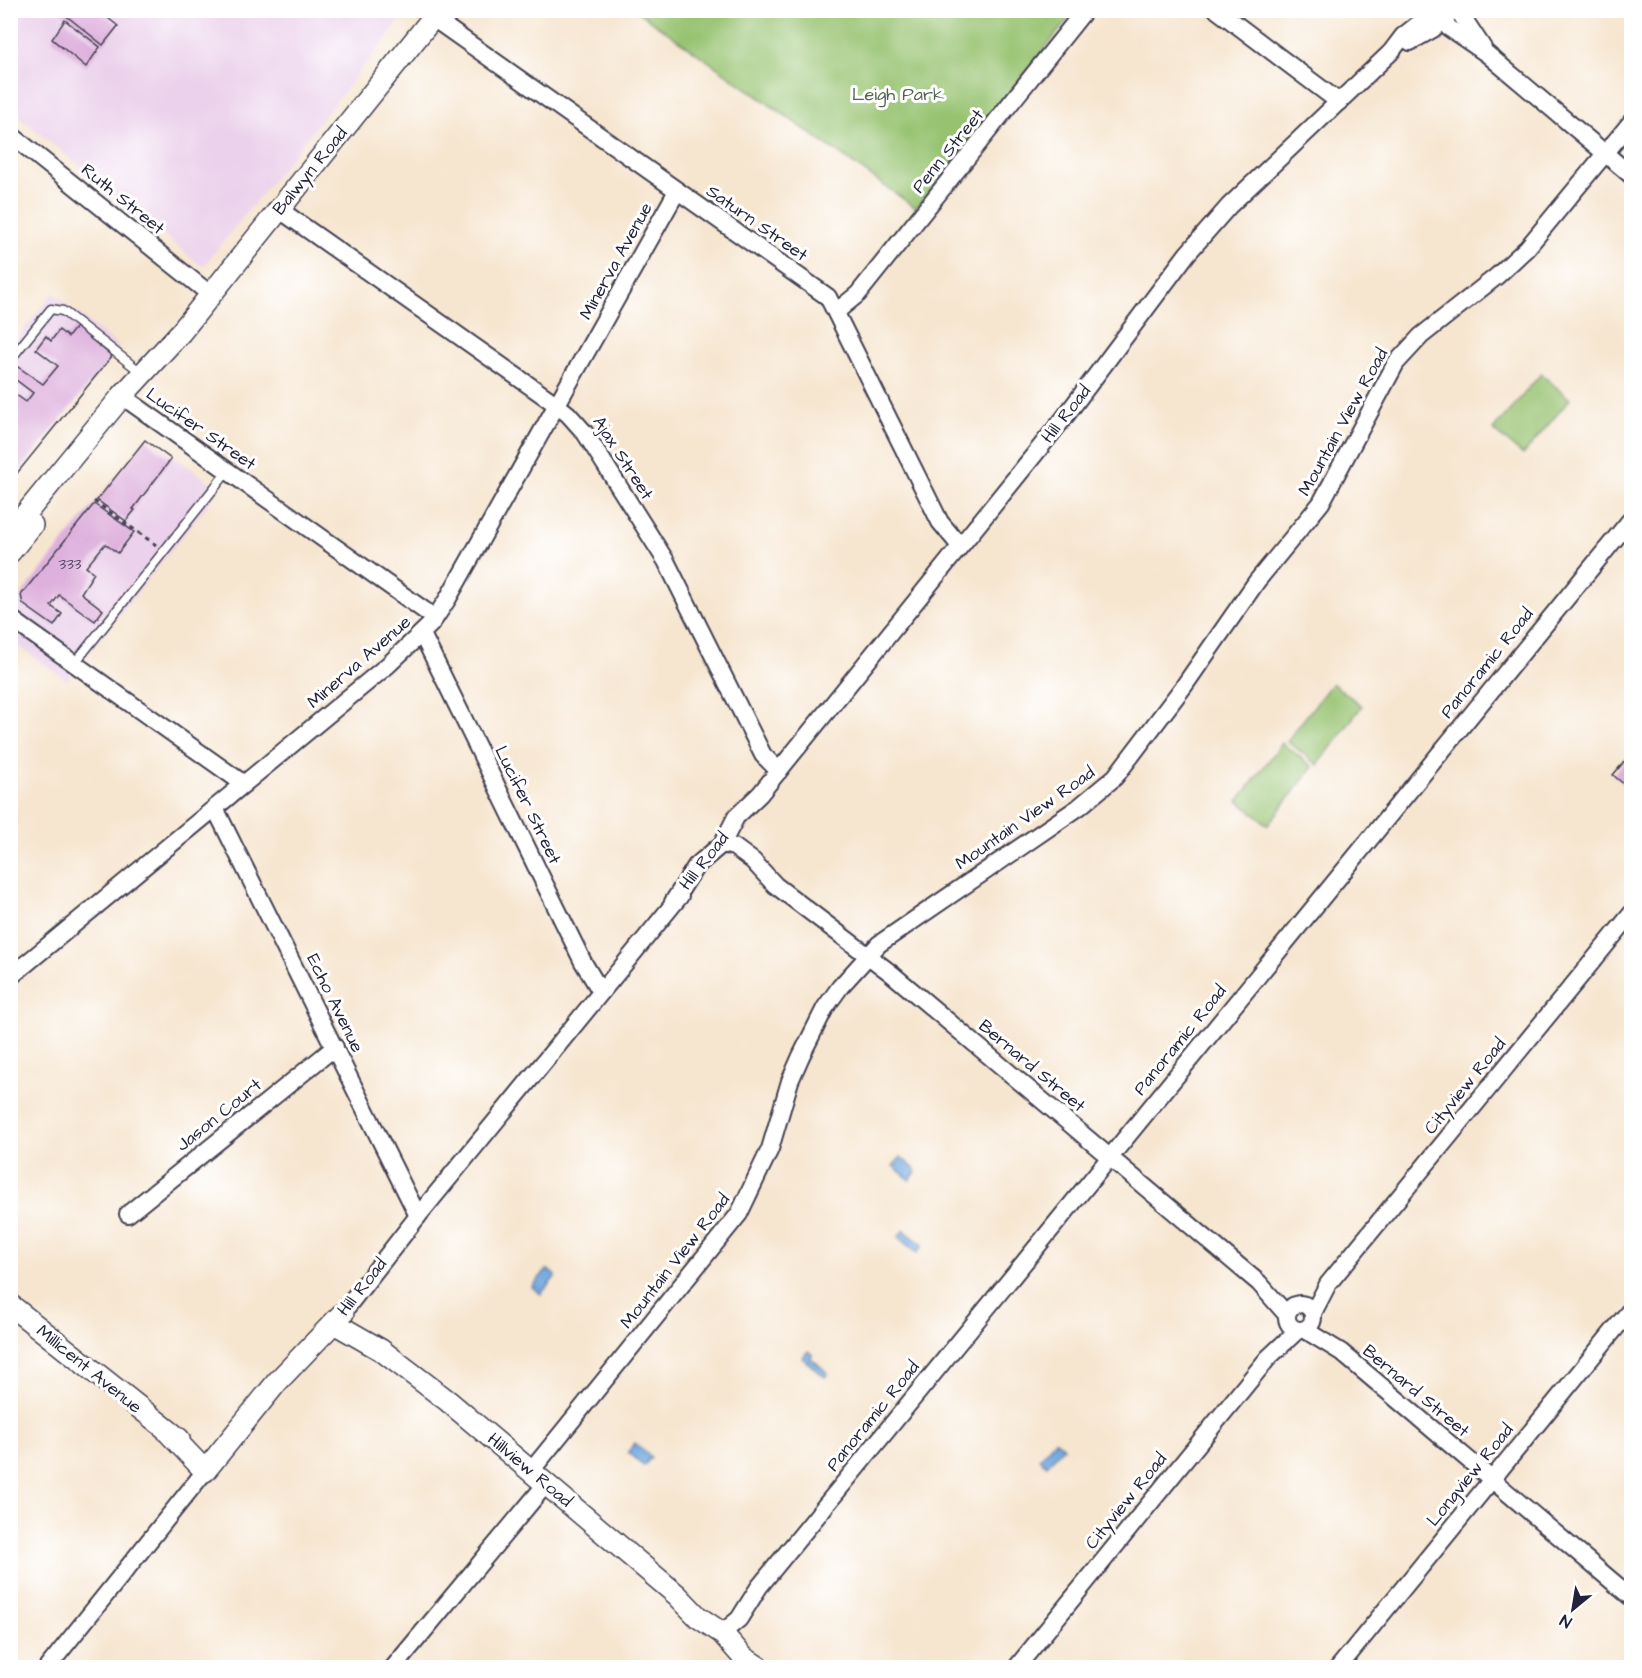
<svg xmlns="http://www.w3.org/2000/svg" width="1642" height="1678" viewBox="0 0 1642 1678" font-family="'Architects Daughter',sans-serif">
<rect width="100%" height="100%" fill="#fff"/>
<filter id="ink" filterUnits="userSpaceOnUse"><feTurbulence type="fractalNoise" baseFrequency=".0167" numOctaves="2"/><feDisplacementMap in="SourceGraphic" scale="12" xChannelSelector="R" yChannelSelector="G"/><feConvolveMatrix kernelMatrix="1 2 1 2 8 2 1 2 1" color-interpolation-filters="sRGB"/></filter>
<filter id="wash" filterUnits="userSpaceOnUse"><feTurbulence type="fractalNoise" baseFrequency=".008" numOctaves="4" result="noise"/><feDisplacementMap in="SourceGraphic" scale="24" xChannelSelector="R" yChannelSelector="G"/><feGaussianBlur stdDeviation="1.35" result="paint"/><feColorMatrix in="noise" values="0 0 0 0 0 0 0 0 0 0 0 0 0 0 0 0 0 1.4 0 .05"/><feComposite in="paint" operator="in"/></filter>
<g filter="url(#wash)">
<rect width="100%" height="100%" fill="#f6e5cf"/>
<g fill="#ebd1eb">
<path d="M 10,11 L 408,11 L 203,267 L 11,110 Z"/>
<path d="M 53,293 L 119,347 L 11,482 L 11,346 Z"/>
<path d="M 147,438 L 220,489 L 67,680 L 11,641 L 11,608 Z"/>
</g>
<g fill="#97c371" stroke="#5c7256" stroke-width="1.5">
<path d="M 637,11 L 1075,11 L 916,208 Z"/>
<path d="M 1541,374 L 1570,399 L 1523,455 L 1493,430 Z"/>
<path d="M 1332,683 L 1362,706 L 1318,765 L 1287,741 Z"/>
<path d="M 1282,743 L 1313,767 L 1268,825 L 1238,801 Z"/>
</g>
<g fill="#6fa7de" stroke="#48648c" stroke-width="1.5">
<path d="M 901,1157 L 917,1171 L 910,1180 L 893,1166 Z"/>
<path d="M 904,1230 L 923,1245 L 917,1253 L 898,1237 Z"/>
<path d="M 547,1269 L 556,1276 L 541,1294 L 532,1287 Z"/>
<path d="M 808,1351 L 812,1354 L 811,1358 L 828,1373 L 825,1377 L 802,1358 Z"/>
<path d="M 1055,1440 L 1064,1447 L 1047,1465 L 1039,1459 Z"/>
<path d="M 635,1443 L 651,1457 L 644,1466 L 628,1452 Z"/>
</g>
<g id="blocks">
<g fill="#deb0dd">
<path d="M 59,10 L 98,10 L 118,26 L 103,45 Z"/>
<path d="M 65,20 L 100,47 L 86,67 L 52,39 Z"/>
<path d="M 76,327 L 112,356 L 10,482 L 10,399 L 15,394 L 26,402 L 33,393 L 11,376 L 18,367 L 43,384 L 58,366 L 36,349 L 46,336 L 51,341 L 59,330 L 68,337 Z"/>
<path d="M 145,440 L 171,459 L 133,509 L 135,510 L 126,521 L 97,500 Z"/>
<path d="M 94,504 L 134,532 L 118,553 L 105,544 L 86,567 L 94,573 L 81,593 L 103,610 L 95,621 L 59,595 L 51,606 L 62,614 L 54,626 L 23,604 L 21,595 Z"/>
<path d="M 1632,752 L 1632,791 L 1613,775 Z"/>
</g>
</g>
</g>
<g filter="url(#ink)">
<use href="#blocks" fill-opacity="0" stroke="#423f51" stroke-width="1.5"/>
<g fill="none" stroke-linecap="round" stroke-linejoin="round">
<defs>
<g id="service">
<path d="M 10,360 L 51,309 L 63,311 L 142,373"/>
<path d="M 74,664 L 227,472"/>
</g>
<g id="minor">
<path d="M 1217,10 L 1339,102"/>
<path d="M 1440,10 L 1442,19 L 1449,28 L 1487,54 L 1632,176"/>
<path d="M 1458,10 L 1483,48"/>
<path d="M 433,18 L 828,297 L 940,522 L 960,546"/>
<path d="M 1410,42 L 1433,29 L 1453,10"/>
<path d="M 10,134 L 211,295"/>
<path d="M 280,210 L 550,400 L 568,414 L 585,433 L 666,561 L 763,755 L 779,771"/>
<path d="M 837,311 L 858,294 L 1085,10"/>
<path d="M 122,396 L 435,618"/>
<path d="M 10,618 L 244,784"/>
<path d="M 422,634 L 583,962 L 601,992"/>
<path d="M 215,808 L 418,1216"/>
<path d="M 722,844 L 734,847 L 753,861 L 775,885 L 892,974 L 1259,1283 L 1287,1315"/>
<path d="M 673,902 L 696,866 L 722,844 L 736,817 L 760,794 L 1064,418 L 1187,254 L 1229,206 L 1391,52 L 1403,36 L 1436,10"/>
<path d="M 10,977 L 388,665 L 431,624 L 447,600 L 677,191"/>
<path d="M 128,1214 L 335,1047"/>
<circle cx="1300" cy="1317" r="13"/>
<path d="M 343,1312 L 418,1216 L 680,896"/>
<path d="M 1313,1313 L 1328,1284 L 1632,913"/>
<path d="M 1305,1330 L 1341,1352 L 1632,1598"/>
<path d="M 531,1471 L 739,1214 L 770,1149 L 790,1081 L 801,1056 L 825,1008 L 840,987 L 879,944 L 1079,807 L 1115,777 L 1184,686 L 1257,581 L 1321,503 L 1396,363 L 1421,336 L 1497,276 L 1527,248 L 1632,121"/>
<path d="M 722,1633 L 739,1619 L 759,1587 L 1632,518"/>
<path d="M 47,1668 L 205,1471"/>
<path d="M 393,1668 L 546,1484"/>
<path d="M 1016,1668 L 1268,1358 L 1298,1330"/>
<path d="M 1338,1668 L 1632,1308"/>
</g>
<g id="tertiary">
<path d="M 10,533 L 122,396 L 181,332 L 439,10"/>
<path d="M 10,552 L 32,525"/>
<path d="M 10,1305 L 179,1439"/>
<path d="M 334,1323 L 381,1350 L 448,1401 L 677,1595 L 698,1617 L 722,1633 L 743,1657 L 760,1668"/>
<path d="M 168,1432 L 205,1471 L 277,1382 L 343,1313"/>
</g>
</defs>
<use href="#service" stroke="#423f51" stroke-width="11"/>
<use href="#minor" stroke="#423f51" stroke-width="20"/>
<use href="#tertiary" stroke="#423f51" stroke-width="24"/>
<path stroke="#423f51" stroke-width="3" stroke-dasharray="4.5 4.5" stroke-linecap="butt" d="M 94,501 L 156,545"/>
<use href="#service" stroke="#fff" stroke-width="8"/>
<use href="#minor" stroke="#fff" stroke-width="16"/>
<use href="#tertiary" stroke="#fff" stroke-width="21"/>
</g>
</g>
<g text-anchor="middle" dominant-baseline="central" stroke-width="6" stroke-linejoin="round" paint-order="stroke">
<g font-size="15" fill="#514664">
<text x="70" y="564">333</text>
</g>
<g font-size="18" fill="#516251" stroke="#fff">
<text x="898" y="94">Leigh Park</text>
</g>
<g font-size="18" fill="#22223b" stroke="#fff">
<text transform="translate(948 151) rotate(-51)">Penn Street</text>
<text transform="translate(310 171) rotate(-51)">Balwyn Road</text>
<text transform="translate(123 199) rotate(39)">Ruth Street</text>
<text transform="translate(757 223) rotate(35)">Saturn Street</text>
<text transform="translate(616 261) rotate(-61)">Minerva Avenue</text>
<text transform="translate(1066 414) rotate(-52)">Hill Road</text>
<text transform="translate(1343 422) rotate(-61)">Mountain View Road</text>
<text transform="translate(201 429) rotate(35)">Lucifer Street</text>
<text transform="translate(623 458) rotate(57)">Ajax Street</text>
<text transform="translate(359 662) rotate(-41)">Minerva Avenue</text>
<text transform="translate(1487 663) rotate(-51)">Panoramic Road</text>
<text transform="translate(528 805) rotate(64)">Lucifer Street</text>
<text transform="translate(1025 818) rotate(-35)">Mountain View Road</text>
<text transform="translate(704 861) rotate(-52)">Hill Road</text>
<text transform="translate(335 1003) rotate(64)">Echo Avenue</text>
<text transform="translate(1180 1040) rotate(-51)">Panoramic Road</text>
<text transform="translate(1032 1066) rotate(40)">Bernard Street</text>
<text transform="translate(1465 1086) rotate(-51)">Cityview Road</text>
<text transform="translate(219 1115) rotate(-39)">Jason Court</text>
<text transform="translate(675 1261) rotate(-52)">Mountain View Road</text>
<text transform="translate(362 1287) rotate(-52)">Hill Road</text>
<text transform="translate(89 1369) rotate(39)">Millicent Avenue</text>
<text transform="translate(1416 1391) rotate(40)">Bernard Street</text>
<text transform="translate(873 1416) rotate(-51)">Panoramic Road</text>
<text transform="translate(530 1470) rotate(40)">Hillview Road</text>
<text transform="translate(1470 1475) rotate(-51)">Longview Road</text>
<text transform="translate(1126 1501) rotate(-51)">Cityview Road</text>
</g>
</g>
<rect width="1642" height="1678" fill="none" stroke="#fff" stroke-width="36"/>
<g transform="translate(1573 1609) rotate(210)" stroke="#ffffff" stroke-width="4.5" paint-order="stroke">
<path d="M0-4.5L10 22L0 15L-10 22Z" fill="#22223b"/>
<text y="-9" font-size="16" font-weight="bold" text-anchor="middle" fill="#22223b">N</text>
</g>
</svg>
